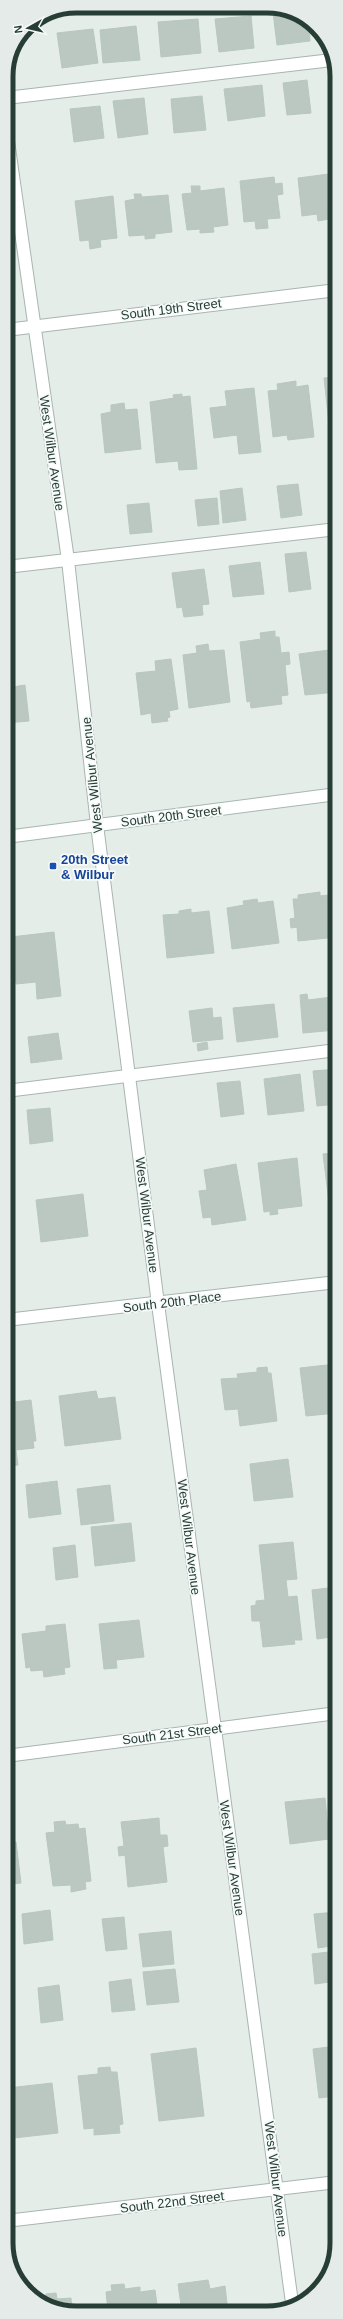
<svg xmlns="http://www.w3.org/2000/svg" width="343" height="2319" viewBox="0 0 343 2319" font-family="Helvetica,sans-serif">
<rect width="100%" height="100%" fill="#e5ede9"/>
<g fill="#bbc8c2" stroke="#b8c7c0">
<path d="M 288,10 L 309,23 L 310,41 L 277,45 L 273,12 Z"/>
<path d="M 251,16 L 254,48 L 219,52 L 215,19 Z"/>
<path d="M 198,19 L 201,53 L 161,57 L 158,22 Z"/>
<path d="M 136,26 L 140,60 L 103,63 L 100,30 Z"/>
<path d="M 93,29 L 98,63 L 62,68 L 57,33 Z"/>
<path d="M 307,80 L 311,113 L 287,115 L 283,83 Z"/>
<path d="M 262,85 L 265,116 L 228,121 L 224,89 Z"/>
<path d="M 202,96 L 206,130 L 174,133 L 171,99 Z"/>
<path d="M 144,98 L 148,134 L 118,138 L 113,101 Z"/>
<path d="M 100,106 L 104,138 L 74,142 L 70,109 Z"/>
<path d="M 337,173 L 337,212 L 328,213 L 329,219 L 318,221 L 317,214 L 302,216 L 298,178 Z"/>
<path d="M 274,177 L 275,184 L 282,183 L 283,194 L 277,195 L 280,218 L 267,219 L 268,228 L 256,229 L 255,221 L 244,222 L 240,181 Z"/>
<path d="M 191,186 L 200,186 L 200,191 L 224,188 L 228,225 L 213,227 L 214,232 L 200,233 L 200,229 L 187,230 L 182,194 L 192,193 Z"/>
<path d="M 134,194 L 141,194 L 142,197 L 168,195 L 172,232 L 155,234 L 155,238 L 145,239 L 145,235 L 129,236 L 125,201 L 135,199 Z"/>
<path d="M 113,196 L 117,238 L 100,240 L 101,247 L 90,249 L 89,240 L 80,241 L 75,201 Z"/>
<path d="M 337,377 L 337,433 L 330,433 L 324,378 Z"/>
<path d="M 296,381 L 296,387 L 308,385 L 314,437 L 288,440 L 287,435 L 273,437 L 268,391 L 278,390 L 277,384 Z"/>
<path d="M 254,388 L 261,452 L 239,454 L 237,435 L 214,438 L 210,408 L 227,406 L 225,391 Z"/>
<path d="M 182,394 L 182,397 L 190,396 L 197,469 L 179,470 L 178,461 L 156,463 L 150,402 L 174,398 L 173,395 Z"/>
<path d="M 124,403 L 125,410 L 137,409 L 141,449 L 105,453 L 101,414 L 111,412 L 111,405 Z"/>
<path d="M 298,484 L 302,515 L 281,518 L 277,486 Z"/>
<path d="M 242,488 L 246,520 L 223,523 L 220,491 Z"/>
<path d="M 217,498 L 219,524 L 198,526 L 195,500 Z"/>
<path d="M 149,503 L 152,532 L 130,534 L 127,505 Z"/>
<path d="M 306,552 L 311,589 L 289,592 L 285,554 Z"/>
<path d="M 260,562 L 264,594 L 233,597 L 229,566 Z"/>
<path d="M 204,569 L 209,604 L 202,605 L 203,615 L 184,617 L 182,607 L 177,608 L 172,573 Z"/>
<path d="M 275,631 L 275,637 L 279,637 L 281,653 L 289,652 L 290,664 L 285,665 L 288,695 L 281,696 L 282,704 L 251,708 L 250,701 L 247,702 L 240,642 L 261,639 L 260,633 Z"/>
<path d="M 208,644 L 209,651 L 224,650 L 230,702 L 189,708 L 183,655 L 197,653 L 196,646 Z"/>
<path d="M 337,649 L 337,692 L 305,695 L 299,654 Z"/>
<path d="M 171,659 L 178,709 L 169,711 L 170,717 L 167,718 L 168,721 L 152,723 L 151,713 L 141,715 L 136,673 L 156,671 L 155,661 Z"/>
<path d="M 25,685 L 29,721 L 6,723 L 6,688 Z"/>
<path d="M 320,892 L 320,896 L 337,894 L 337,937 L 298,941 L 297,927 L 291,928 L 290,919 L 295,918 L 293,899 L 298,899 L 298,895 Z"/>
<path d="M 257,899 L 258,903 L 273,901 L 279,943 L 232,949 L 227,908 L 244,905 L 243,901 Z"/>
<path d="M 191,909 L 191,913 L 209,911 L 214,953 L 167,958 L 163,915 L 179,914 L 179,911 Z"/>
<path d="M 54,932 L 61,996 L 37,999 L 36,982 L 16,984 L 11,937 Z"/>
<path d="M 307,994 L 308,1000 L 332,997 L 336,1030 L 303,1033 L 300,995 Z"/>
<path d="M 274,1004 L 278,1037 L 237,1042 L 233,1008 Z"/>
<path d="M 212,1008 L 213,1018 L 221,1017 L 223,1039 L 193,1042 L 189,1011 Z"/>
<path d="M 58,1033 L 62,1059 L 31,1063 L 28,1037 Z"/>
<path d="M 207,1042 L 208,1049 L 198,1051 L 197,1044 Z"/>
<path d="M 337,1069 L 337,1104 L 317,1106 L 313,1071 Z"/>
<path d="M 300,1074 L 304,1111 L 268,1115 L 264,1079 Z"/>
<path d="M 240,1081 L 244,1114 L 221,1117 L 217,1083 Z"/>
<path d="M 50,1108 L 53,1141 L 30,1144 L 27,1110 Z"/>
<path d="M 337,1153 L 337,1201 L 329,1202 L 323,1154 Z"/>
<path d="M 297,1158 L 302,1206 L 277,1209 L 278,1214 L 270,1215 L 270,1211 L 264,1212 L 258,1163 Z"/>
<path d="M 236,1164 L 246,1220 L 212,1225 L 211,1217 L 203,1218 L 199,1191 L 207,1190 L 204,1170 Z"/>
<path d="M 83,1194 L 88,1236 L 41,1242 L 36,1200 Z"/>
<path d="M 6,1206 L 12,1243 L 6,1244 Z"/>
<path d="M 336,1364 L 337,1413 L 306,1416 L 300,1368 Z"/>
<path d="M 267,1367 L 268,1373 L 271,1373 L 277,1421 L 240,1426 L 238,1409 L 225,1410 L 221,1379 L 238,1378 L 237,1374 L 257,1372 L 257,1368 Z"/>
<path d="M 96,1391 L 98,1399 L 115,1397 L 121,1439 L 65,1446 L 59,1396 Z"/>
<path d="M 31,1400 L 36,1441 L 33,1441 L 34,1448 L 16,1450 L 18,1465 L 6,1466 L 6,1403 Z"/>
<path d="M 288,1459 L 293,1497 L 254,1501 L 250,1464 Z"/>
<path d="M 57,1481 L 61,1514 L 29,1518 L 26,1485 Z"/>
<path d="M 110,1485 L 114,1521 L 81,1525 L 77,1489 Z"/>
<path d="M 131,1523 L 135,1561 L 95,1566 L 91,1527 Z"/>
<path d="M 293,1542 L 297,1579 L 286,1580 L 288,1597 L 297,1596 L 302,1640 L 294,1640 L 295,1644 L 263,1647 L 260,1621 L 252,1621 L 251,1606 L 256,1605 L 256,1601 L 265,1600 L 259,1545 Z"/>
<path d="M 75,1545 L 78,1577 L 56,1580 L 53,1548 Z"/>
<path d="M 337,1587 L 337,1636 L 317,1639 L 312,1590 Z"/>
<path d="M 139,1620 L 144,1657 L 116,1660 L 117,1668 L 104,1669 L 99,1624 Z"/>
<path d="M 65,1624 L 70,1667 L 64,1668 L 65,1674 L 44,1677 L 43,1670 L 31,1671 L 30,1667 L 26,1668 L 22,1634 L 46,1631 L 46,1626 Z"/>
<path d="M 325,1798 L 329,1839 L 290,1844 L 285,1802 Z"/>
<path d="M 159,1818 L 160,1835 L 167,1835 L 168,1846 L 163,1847 L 167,1882 L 128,1887 L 125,1855 L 119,1856 L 118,1847 L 124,1846 L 121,1822 Z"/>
<path d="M 65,1821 L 66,1825 L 78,1824 L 79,1829 L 85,1828 L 91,1881 L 85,1882 L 86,1889 L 71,1892 L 71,1885 L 53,1886 L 46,1833 L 55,1832 L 54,1822 Z"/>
<path d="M 16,1842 L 21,1883 L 6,1885 L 6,1843 Z"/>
<path d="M 50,1910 L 53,1940 L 24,1944 L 22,1914 Z"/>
<path d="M 337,1912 L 337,1945 L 318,1948 L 314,1914 Z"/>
<path d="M 124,1917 L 127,1949 L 106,1951 L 102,1919 Z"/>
<path d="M 171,1931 L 174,1964 L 143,1967 L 139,1934 Z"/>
<path d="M 337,1951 L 337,1981 L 315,1984 L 312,1954 Z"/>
<path d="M 175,1969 L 179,2002 L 147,2005 L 143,1972 Z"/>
<path d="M 131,1979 L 135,2010 L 112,2012 L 109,1982 Z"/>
<path d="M 59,1985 L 63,2020 L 41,2023 L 38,1988 Z"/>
<path d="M 337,2046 L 337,2103 L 336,2103 L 335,2096 L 319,2098 L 313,2049 Z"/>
<path d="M 196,2048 L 204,2116 L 159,2121 L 151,2054 Z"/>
<path d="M 110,2067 L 111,2072 L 117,2072 L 123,2124 L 119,2125 L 120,2133 L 94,2135 L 94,2128 L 84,2129 L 78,2076 L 98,2074 L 98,2068 Z"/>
<path d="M 52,2083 L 58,2133 L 14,2138 L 8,2088 Z"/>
<path d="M 208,2280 L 210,2289 L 225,2286 L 228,2312 L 182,2312 L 178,2284 Z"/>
<path d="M 124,2284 L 125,2289 L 140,2287 L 140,2292 L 155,2290 L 158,2312 L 108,2311 L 106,2292 L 112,2291 L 111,2285 Z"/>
<path d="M 56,2293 L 57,2299 L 71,2298 L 72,2311 L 58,2311 L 45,2302 L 46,2294 Z"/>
</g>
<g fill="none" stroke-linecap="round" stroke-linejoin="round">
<defs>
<g id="lane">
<path d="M 6,98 L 332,60"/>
<path d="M 6,567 L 337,529"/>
<path d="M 6,1091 L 337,1050"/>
</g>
<g id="street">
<path d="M 6,127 L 68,560 L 97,825 L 158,1304 L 292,2303"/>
<path d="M 6,330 L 337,290"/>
<path d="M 6,1320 L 337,1282"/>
<path d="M 6,1756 L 337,1713"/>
<path d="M 6,2221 L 337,2182"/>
</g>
<path id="secondary" d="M 6,837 L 337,794"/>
</defs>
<use href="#lane" stroke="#a8b5b0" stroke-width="14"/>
<use href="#street" stroke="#a8b5b0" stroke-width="14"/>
<use href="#secondary" stroke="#a5b8b0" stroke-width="14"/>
<use href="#lane" stroke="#fff" stroke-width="12"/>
<use href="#street" stroke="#fff" stroke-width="12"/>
<use href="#secondary" stroke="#fff" stroke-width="12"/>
</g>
<rect fill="#1a4fb4" stroke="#f6faf8" stroke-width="1.5" x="49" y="862" width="8" height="8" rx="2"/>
<g text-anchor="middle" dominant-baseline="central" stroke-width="3.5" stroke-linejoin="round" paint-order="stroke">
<g font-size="13" fill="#263e36" stroke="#f6faf8">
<text transform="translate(171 309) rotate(-7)">South 19th Street</text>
<text transform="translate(52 453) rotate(82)">West Wilbur Avenue</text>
<text transform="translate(92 775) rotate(-96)">West Wilbur Avenue</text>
<text transform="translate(171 816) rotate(-7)">South 20th Street</text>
<text transform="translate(147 1215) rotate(83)">West Wilbur Avenue</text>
<text transform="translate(172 1302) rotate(-7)">South 20th Place</text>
<text transform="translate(189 1537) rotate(83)">West Wilbur Avenue</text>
<text transform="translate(172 1734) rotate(-7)">South 21st Street</text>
<text transform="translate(232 1858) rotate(82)">West Wilbur Avenue</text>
<text transform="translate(276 2179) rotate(83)">West Wilbur Avenue</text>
<text transform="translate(172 2202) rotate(-7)">South 22nd Street</text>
</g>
<g font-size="13" font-weight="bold" fill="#164399" stroke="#f6faf8" text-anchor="start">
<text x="61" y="859">20th Street<tspan x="61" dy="15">&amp; Wilbur</tspan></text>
</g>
</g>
<path d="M0 0H343V2319H0ZM76 13H267A63 63 0 0 1 330 76V2243A63 63 0 0 1 267 2306H76A63 63 0 0 1 13 2243V76A63 63 0 0 1 76 13Z" fill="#e5ebe8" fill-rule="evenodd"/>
<path fill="none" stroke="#263e36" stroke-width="5" d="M76 13H267A63 63 0 0 1 330 76V2243A63 63 0 0 1 267 2306H76A63 63 0 0 1 13 2243V76A63 63 0 0 1 76 13Z"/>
<g transform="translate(28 28) rotate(262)" stroke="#f6faf8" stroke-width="3" paint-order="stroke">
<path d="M0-3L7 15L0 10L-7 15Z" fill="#263e36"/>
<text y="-6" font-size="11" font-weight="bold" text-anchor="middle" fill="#263e36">N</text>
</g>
</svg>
